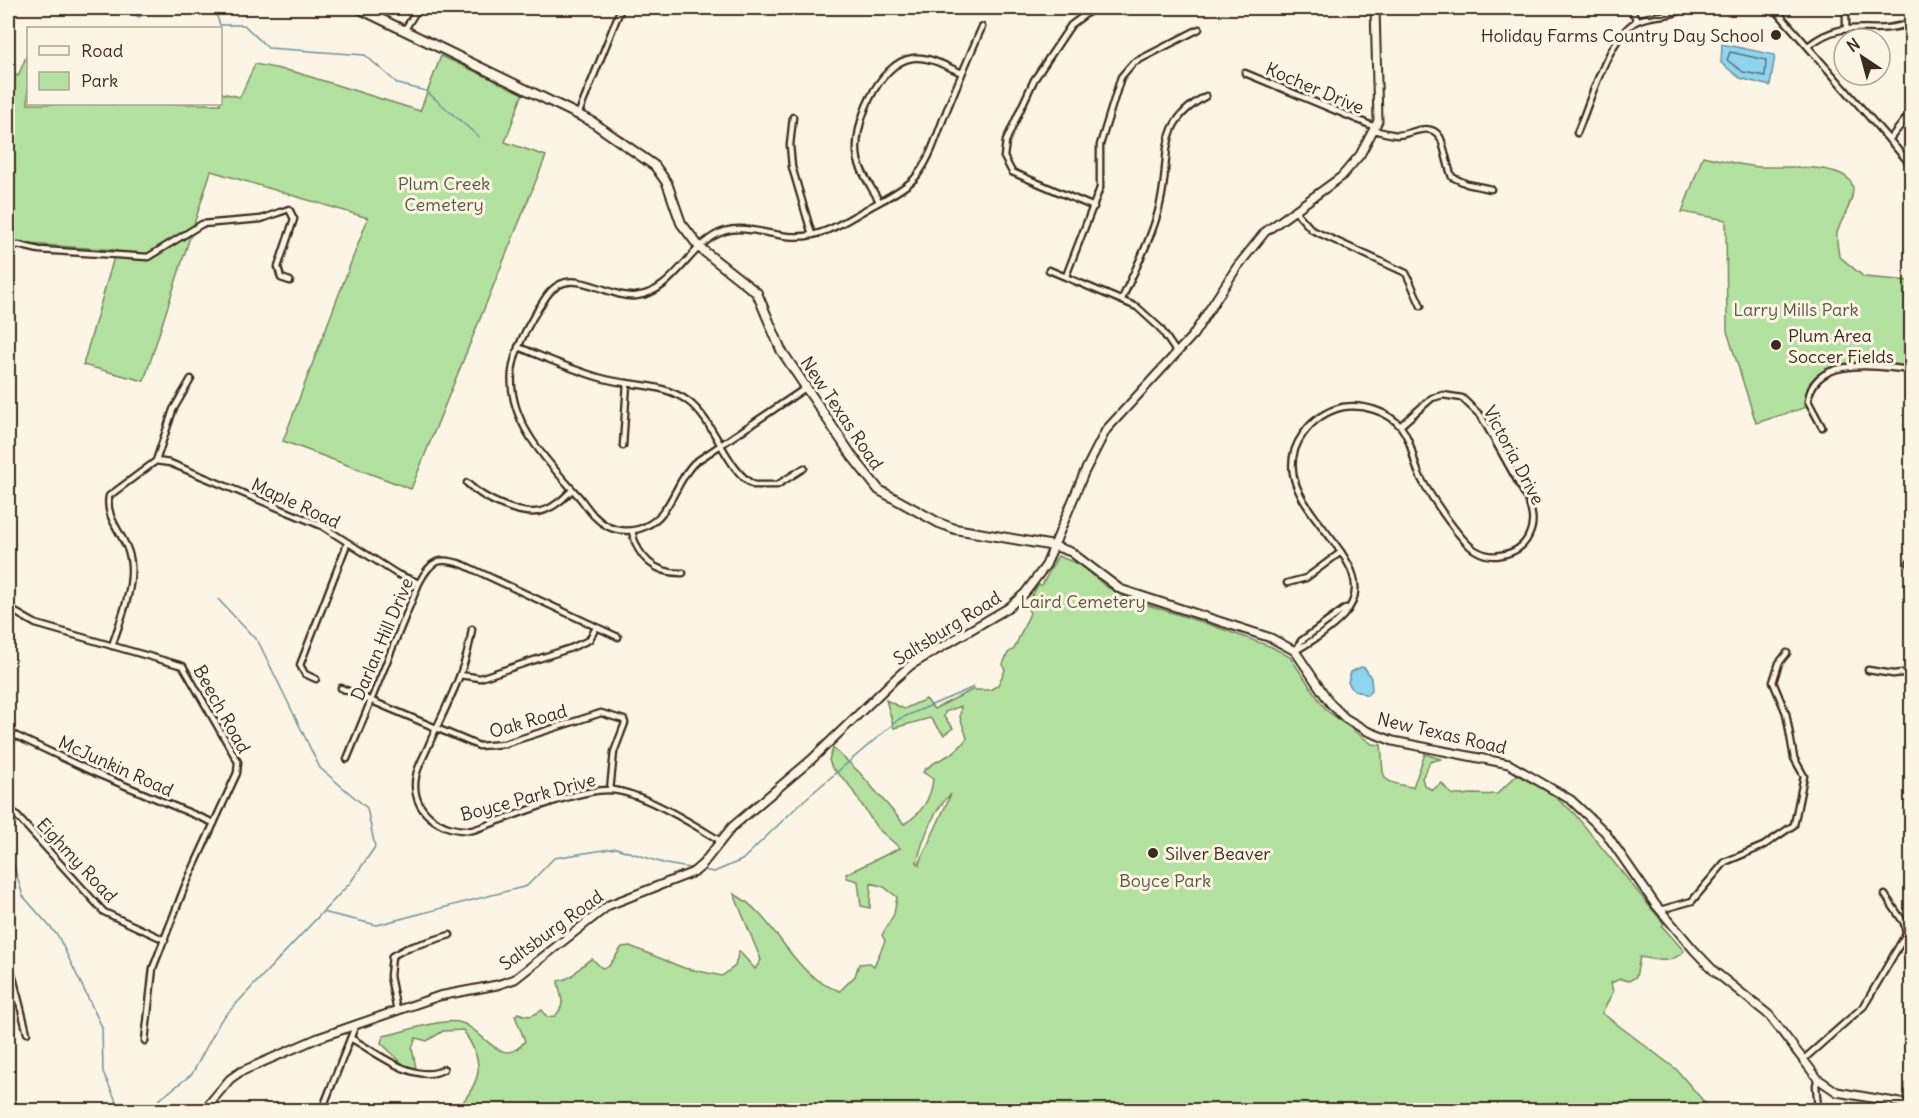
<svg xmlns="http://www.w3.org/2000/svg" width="1919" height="1118" viewBox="0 0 1919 1118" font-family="Delius,sans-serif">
<rect width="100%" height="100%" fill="#fcf5e5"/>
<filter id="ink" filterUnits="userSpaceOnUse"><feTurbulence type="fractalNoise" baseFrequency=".0167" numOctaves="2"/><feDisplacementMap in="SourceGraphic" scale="12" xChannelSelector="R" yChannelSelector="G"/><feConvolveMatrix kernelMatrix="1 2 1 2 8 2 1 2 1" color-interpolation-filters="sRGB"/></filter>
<g filter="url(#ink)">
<g fill="#b3e19f" stroke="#77865e" stroke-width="1.5" fill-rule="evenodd">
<path d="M 441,56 L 523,93 L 505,142 L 546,156 L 411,489 L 283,441 L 368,218 L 211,171 L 144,381 L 83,365 L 116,250 L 13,243 L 8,245 L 8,72 L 18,76 L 26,57 L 28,57 L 28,104 L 220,104 L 221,93 L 240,97 L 255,64 L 295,72 L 420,111 Z"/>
<path d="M 1703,156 C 1722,160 1742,166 1761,167 C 1780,168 1852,161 1853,189 C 1853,204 1841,219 1837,233 C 1836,240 1838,248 1839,256 L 1864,277 L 1911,281 L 1911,371 L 1835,365 L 1810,382 L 1807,407 L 1756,423 L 1727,331 L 1726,220 L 1682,212 Z"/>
<path d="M 1058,556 L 1081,565 L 1105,586 L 1129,599 L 1208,624 L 1272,647 L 1290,657 L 1326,710 L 1372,744 L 1381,745 C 1385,776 1375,782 1413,787 L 1425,754 L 1441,759 L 1430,762 L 1422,778 L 1424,785 L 1432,790 L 1442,783 C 1453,799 1455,795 1472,794 C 1480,794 1488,795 1497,794 L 1517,775 L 1549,792 L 1573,812 L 1664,924 L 1662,926 L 1684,951 C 1670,965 1658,960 1640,957 L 1636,977 L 1629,981 L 1620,979 L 1611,983 L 1613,992 L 1602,1013 L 1676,1069 L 1711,1110 L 457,1110 C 482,1078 486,1065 463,1030 L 443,1031 L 427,1041 L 416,1038 L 412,1048 L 416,1068 L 404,1065 L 381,1043 L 383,1036 C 404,1032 443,1017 462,1023 C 481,1028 502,1072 525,1041 L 515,1016 L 518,1013 C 529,1018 532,1016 542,1010 L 547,1017 L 555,1016 C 568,1003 559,995 558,981 C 576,979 578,965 592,959 L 602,968 L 609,966 L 622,947 L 630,946 L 684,968 L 722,976 L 735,966 L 739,951 L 755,969 L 761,960 L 734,894 C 777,916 791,977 840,991 L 855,976 L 859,964 L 870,963 L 874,966 L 885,941 L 882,935 L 894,914 L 897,897 L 884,887 L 871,883 L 870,908 L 861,906 L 858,881 L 847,878 L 846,874 L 900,848 L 877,828 L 847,782 L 832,768 L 829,760 L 833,748 L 859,772 L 904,824 C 921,814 931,799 933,779 L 923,772 C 937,756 951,761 967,738 L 960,717 L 961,706 L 945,712 L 944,717 L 953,728 L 944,735 L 930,718 L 894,728 L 886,700 L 904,709 L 926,699 L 934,709 L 972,690 L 990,690 L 998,685 L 1005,670 L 1003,664 L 1008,653 L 1014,649 L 1030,613 L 1026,606 L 1038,585 L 1042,585 ZM 951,794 L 919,864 L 919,865 L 917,862 C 923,839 934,809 951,794 Z"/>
</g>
<g fill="#8ed5f0" stroke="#6d919c" stroke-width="1.5">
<path d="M 1722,44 L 1775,55 L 1770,86 L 1740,78 L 1721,63 Z"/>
<path d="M 1361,667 L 1365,668 L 1371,678 L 1372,690 L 1367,695 L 1352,689 L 1348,682 L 1351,672 Z"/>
</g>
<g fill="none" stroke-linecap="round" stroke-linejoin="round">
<path stroke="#5c6e72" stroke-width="1.5" d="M 1730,52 L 1766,60 L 1765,76 L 1743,72 L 1727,60 Z"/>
<g stroke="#6d919c" stroke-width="1.5">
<path d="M 123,8 L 139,17 L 154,8"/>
<path d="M 201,8 L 216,14 L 220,25 L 244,25 L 268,48 L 365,55 L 398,84 L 426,91 L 479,137"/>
<path d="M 8,846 L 23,896 L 58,936 L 102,1027 L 103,1072 L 120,1110"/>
<path d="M 702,870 L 714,872 L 742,860 L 802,802 L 899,719 L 974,687"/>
<path d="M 322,912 L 377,925 L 527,886 L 554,858 L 616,848 L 666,864 L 695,869"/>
<path d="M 146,1110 L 192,1074 L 221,1020 L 350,883 L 375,847 L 367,808 L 320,768 L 259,643 L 218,599"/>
</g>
<defs>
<g id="street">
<path d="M 1631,8 L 1637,21"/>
<path d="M 1774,8 L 1912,166"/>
<path d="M 1846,27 L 1846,8"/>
<path d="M 404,31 L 418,8"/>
<path d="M 1808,46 C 1849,14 1871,39 1912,22"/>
<path d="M 1245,73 L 1375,127"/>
<path d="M 578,115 L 621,8"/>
<path d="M 793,117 L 790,145 L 792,167 L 812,235"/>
<path d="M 1374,130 C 1381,132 1389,134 1397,135 C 1411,135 1429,121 1440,137 C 1443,141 1448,168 1452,177 L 1467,184 L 1491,189"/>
<path d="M 1577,133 C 1589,105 1609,35 1637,21 C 1653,13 1671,18 1685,8"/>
<path d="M 1889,140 L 1912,111"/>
<path d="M 879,201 C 872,188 862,175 858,160 C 851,128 878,62 913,58 C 929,56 948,67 962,73"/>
<path d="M 1094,207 L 1012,172 L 1004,157 L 1006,141 L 1034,80 L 1071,25 L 1094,8"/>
<path d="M 1294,210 L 1312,230 L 1406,273 L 1421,306"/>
<path d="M 8,248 L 18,245 L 39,250 L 148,257 L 202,224 L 261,219 L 289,209 L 294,219 L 278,267 L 281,278 L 290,281"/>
<path d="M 1049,270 L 1137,307 L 1160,328 L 1177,353"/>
<path d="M 1066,276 L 1100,188 L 1100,145 L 1121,77 L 1133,63 L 1199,29"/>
<path d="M 1122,299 C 1135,269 1153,236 1160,204 C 1172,156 1154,125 1206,96"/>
<path d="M 518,347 C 546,358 573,370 601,378 C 631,387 663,382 689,402 C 716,423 726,470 754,485 L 777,485 L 804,468"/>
<path d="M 807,387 L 694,463 C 675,482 671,516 644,527 C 633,532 618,532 607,526 C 594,519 588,508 580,498 C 550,464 507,423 512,372 C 515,346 531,319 546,297 C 570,261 606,299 636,296 C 676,292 689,242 725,231 C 750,223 781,242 812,235 C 831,231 847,220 865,210 C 880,201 901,192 914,179 C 929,162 936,138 944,117 C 956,87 969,57 982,27"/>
<path d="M 1822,427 L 1808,401 C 1814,354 1878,367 1912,370"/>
<path d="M 623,446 L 627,383"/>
<path d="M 156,461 L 170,463 L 322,526 L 397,574 L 419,583"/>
<path d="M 156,461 L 173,410 L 191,379"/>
<path d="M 467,483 C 482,498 523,519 545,510 C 556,506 564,498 572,490"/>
<path d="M 632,531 C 637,557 655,574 683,573"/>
<path d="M 1909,563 L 1912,563"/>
<path d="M 1287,583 L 1306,578 L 1341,552"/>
<path d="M 8,608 L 36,624 L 183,666 L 238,762 L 237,773 L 185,886 L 153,968 L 145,1041"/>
<path d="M 472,629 C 467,669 446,706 430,742 C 426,753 418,765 416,776 C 409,811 442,833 473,830 C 507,819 579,788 611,790 C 642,792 692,824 719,840"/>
<path d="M 112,646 C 120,621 133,591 131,565 C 130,538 104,522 109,496 L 156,461"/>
<path d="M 1296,650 L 1301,641 L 1346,608"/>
<path d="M 1295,651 C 1311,642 1330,630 1343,616 C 1397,559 1253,504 1303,434 C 1313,420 1325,411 1343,407 C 1363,404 1388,411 1401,427 C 1412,441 1412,458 1419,474 C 1426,490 1460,541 1475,550 C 1483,555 1492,557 1501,555 C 1513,553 1524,547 1529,535 C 1535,523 1532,512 1528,500 L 1481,416 L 1462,398 L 1443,395 L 1432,398 L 1400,426"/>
<path d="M 1868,670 L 1893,674 L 1912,672"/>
<path d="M 460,675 L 480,678 L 571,648 L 589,640 L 596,628"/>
<path d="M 316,679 L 305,674 L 300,665 L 347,544"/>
<path d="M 341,688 L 479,746 L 504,744 L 601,713 L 624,720 L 625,723 L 614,752 L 610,790"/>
<path d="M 8,732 L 95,773 L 214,823"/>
<path d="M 347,759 L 419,583 C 431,560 439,556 464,565 L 618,637"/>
<path d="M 8,806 L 104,912 L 165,940"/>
<path d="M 1660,910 L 1692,901 L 1725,862 L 1763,846 L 1794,825 L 1804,776 L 1794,758 L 1786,713 L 1773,682 L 1779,663 L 1787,653"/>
<path d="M 8,957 L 27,1033"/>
<path d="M 397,1011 L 390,976 L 392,956 L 407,948 L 450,935"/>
<path d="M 352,1039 C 376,1052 417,1086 444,1069"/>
<path d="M 1804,1059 L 1864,1006 L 1906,934 L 1904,923 L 1885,895"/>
<path d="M 1889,1101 L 1889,1110"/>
<path d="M 322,1110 L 356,1024"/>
<path d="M 1818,1110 L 1816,1085 L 1818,1079"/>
</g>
<g id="secondary">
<path d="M 1054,546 L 1071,552 L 1120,589 L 1271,638 L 1295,651 L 1330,703 L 1345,718 L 1367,731 L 1393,741 L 1509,764 L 1571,800 L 1605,832 L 1655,904 L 1694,950 L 1714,971 L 1769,1015 L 1818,1079 L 1837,1092 L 1912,1105"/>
<path d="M 701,866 L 732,827 L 811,760 L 896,678 L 911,665 L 1008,608 L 1025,593 L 1046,565 L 1084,473 L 1106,430 L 1193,335 L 1237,267 L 1265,232 L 1341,177 L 1360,155 L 1378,121 L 1375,8"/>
<path d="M 204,1110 L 230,1079 L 240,1072 L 318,1038 L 439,996 L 497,985 L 515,979 L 609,905 L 694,872"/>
</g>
<g id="primary">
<path d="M 358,8 L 591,121 L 655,166 L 667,183 L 681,223 L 700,248 L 757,293 L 781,350 L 852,456 L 879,490 L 939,523 L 955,529 L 1054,546"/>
<path d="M 694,872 L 701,866"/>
</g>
</defs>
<use href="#street" stroke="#3b2a1e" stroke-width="9"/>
<use href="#secondary" stroke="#3b2a1e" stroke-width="11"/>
<use href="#primary" stroke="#3b2a1e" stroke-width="12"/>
<use href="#street" stroke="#fcf5e5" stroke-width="4.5"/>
<use href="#secondary" stroke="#fcf5e5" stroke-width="7"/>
<use href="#primary" stroke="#fcf5e5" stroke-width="8"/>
</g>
</g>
<g fill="#3b2a1e" stroke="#fcf5e5" stroke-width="2">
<circle cx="1776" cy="35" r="6"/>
<circle cx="1776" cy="345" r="6"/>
<circle cx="1153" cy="853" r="6"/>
</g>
<g text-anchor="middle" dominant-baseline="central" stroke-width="6" stroke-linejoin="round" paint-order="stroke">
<g font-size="18" fill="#3b2a1e" stroke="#fcf5e5" text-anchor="start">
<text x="1764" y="35" text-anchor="end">Holiday Farms Country Day School</text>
<text x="1788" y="335">Plum Area<tspan x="1788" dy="21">Soccer Fields</tspan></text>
<text x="1165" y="853">Silver Beaver</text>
</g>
<g font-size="18" fill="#3b2a1e" stroke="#fcf5e5">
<text transform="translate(1315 88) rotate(23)">Kocher Drive</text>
<text transform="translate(842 413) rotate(56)">New Texas Road</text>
<text transform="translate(1514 455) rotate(62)">Victoria Drive</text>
<text transform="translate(296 503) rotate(25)">Maple Road</text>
<text transform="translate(947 628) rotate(-32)">Saltsburg Road</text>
<text transform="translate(382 639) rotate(-67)">Darlan Hill Drive</text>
<text transform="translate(222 709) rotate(61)">Beech Road</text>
<text transform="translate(528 721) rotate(-16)">Oak Road</text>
<text transform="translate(1442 733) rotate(13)">New Texas Road</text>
<text transform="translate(116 766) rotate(24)">McJunkin Road</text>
<text transform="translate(528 797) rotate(-15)">Boyce Park Drive</text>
<text transform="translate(77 860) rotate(47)">Eighmy Road</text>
<text transform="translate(551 930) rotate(-36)">Saltsburg Road</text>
</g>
<g font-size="18" fill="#59583e" stroke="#fcf5e5">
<text x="444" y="183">Plum Creek<tspan x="444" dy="21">Cemetery</tspan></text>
<text x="1796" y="309">Larry Mills Park</text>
<text x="1083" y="601">Laird Cemetery</text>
<text x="1165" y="880">Boyce Park</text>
</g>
</g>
<rect width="1919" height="1118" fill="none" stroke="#fcf5e5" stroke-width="30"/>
<rect x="15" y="15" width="1889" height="1088" fill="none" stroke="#3b2a1e" stroke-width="2" filter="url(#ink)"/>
<rect x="27" y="27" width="195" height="78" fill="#fcf5e5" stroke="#afa495" stroke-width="1.5"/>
<rect x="39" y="46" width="30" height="9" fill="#fcf5e5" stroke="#afa495" stroke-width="1.5"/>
<text x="81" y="57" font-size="18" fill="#3b2a1e">Road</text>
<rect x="39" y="72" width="30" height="18" fill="#b3e19f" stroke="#afa495" stroke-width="1.5"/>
<text x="81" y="87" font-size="18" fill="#3b2a1e">Park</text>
<g transform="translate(1862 57) rotate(324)"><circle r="28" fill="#fcf5e5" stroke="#afa495" stroke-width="1.5"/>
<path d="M0-4.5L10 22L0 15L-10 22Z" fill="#3b2a1e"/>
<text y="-9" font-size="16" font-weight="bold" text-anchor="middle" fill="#3b2a1e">N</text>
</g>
</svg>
